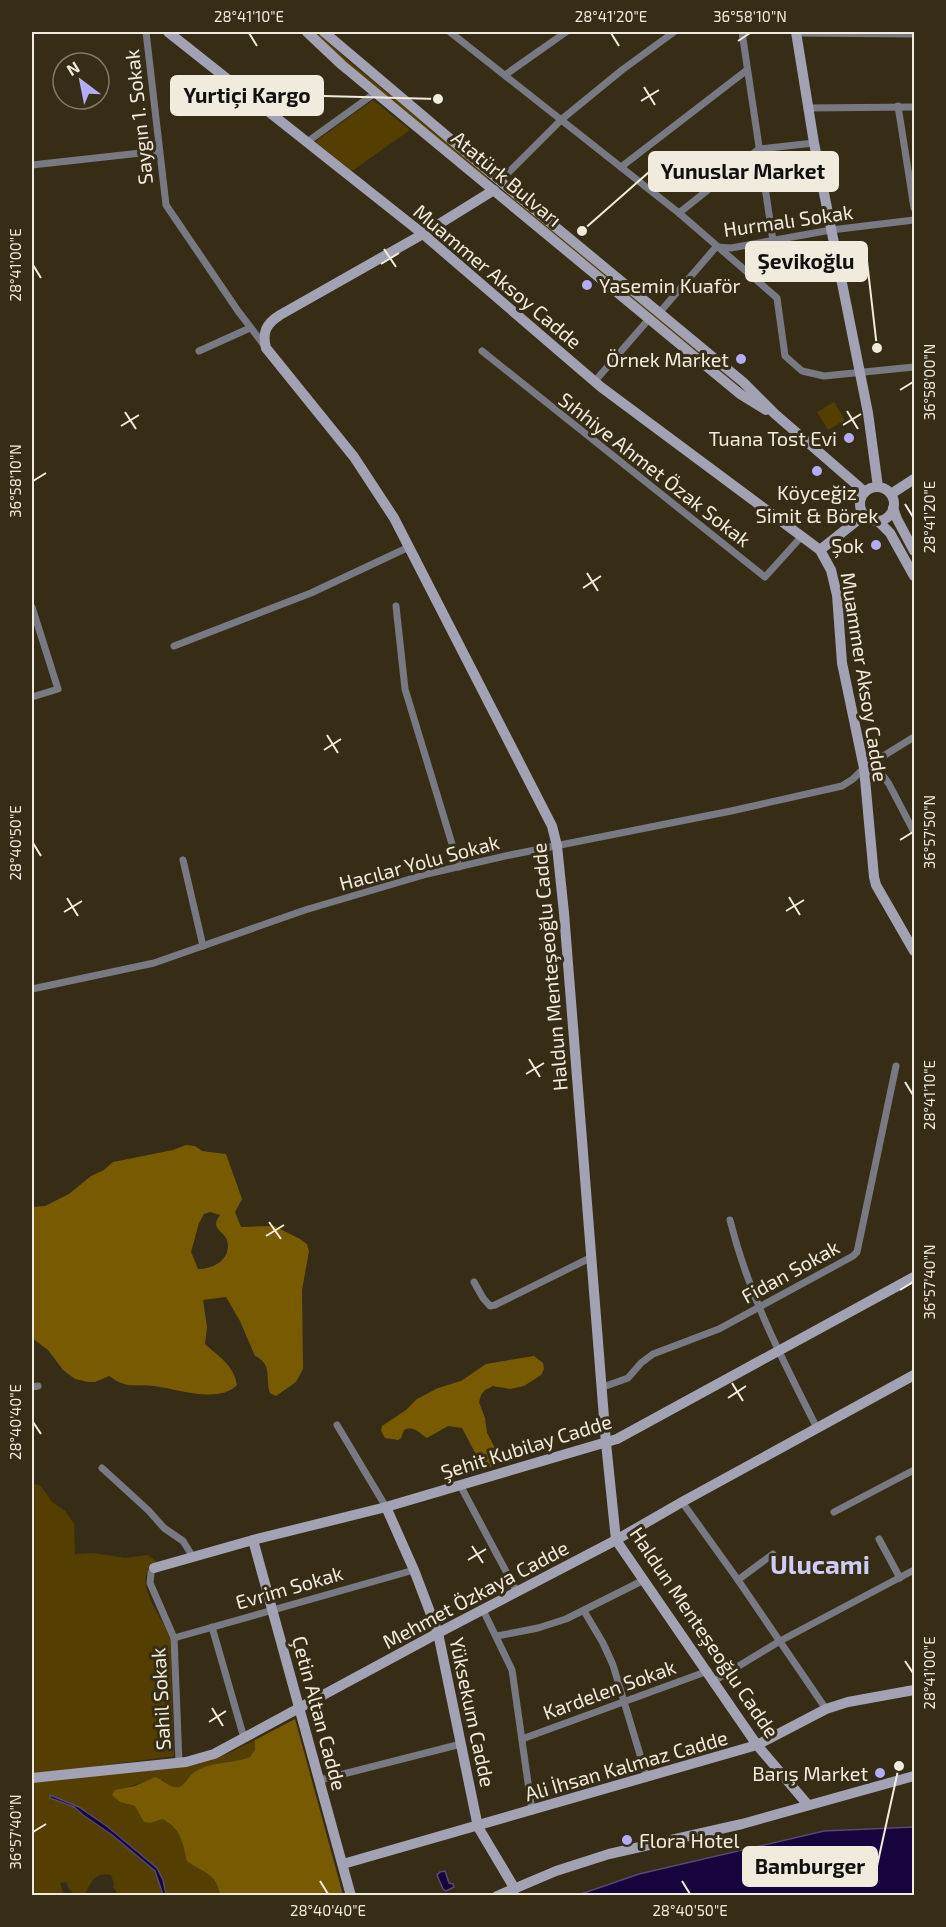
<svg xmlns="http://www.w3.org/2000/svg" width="946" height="1927" viewBox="0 0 946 1927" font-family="'Exo 2',sans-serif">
<rect width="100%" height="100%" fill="#372d17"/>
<g fill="#543f00">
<path d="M 312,32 L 317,32 L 345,58 L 489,176 L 487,179 L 342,60 Z"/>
<path d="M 373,100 L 410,130 L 352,171 L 315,142 Z"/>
<path d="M 507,192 L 686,338 L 744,390 L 505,194 Z"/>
<path d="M 834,402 L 845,420 L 828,430 L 817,412 Z"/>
<path d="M 37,1484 L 41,1486 L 52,1502 L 65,1511 L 74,1524 L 75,1554 L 94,1553 L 125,1558 L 148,1555 L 158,1563 C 126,1578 164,1617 170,1639 L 174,1756 L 32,1775 L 32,1485 Z"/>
<path d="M 255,1740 L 255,1750 L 250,1757 C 233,1764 209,1762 193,1773 C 188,1777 186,1784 179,1787 L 171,1787 L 163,1780 C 144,1780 128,1786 112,1795 L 120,1802 L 135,1806 L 150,1823 L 163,1818 L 182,1835 L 203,1870 C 213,1874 218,1885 220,1895 L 166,1895 L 163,1880 L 157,1868 L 108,1827 L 79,1807 L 50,1795 L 50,1798 L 74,1807 L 83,1815 L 112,1835 L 155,1871 L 163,1895 L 119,1895 L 113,1887 L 114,1884 L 111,1875 C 95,1871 90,1883 85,1895 L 75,1895 L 69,1889 L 66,1882 L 60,1883 L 64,1895 L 32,1896 L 32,1783 L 197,1764 L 231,1752 Z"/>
</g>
<g fill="#785b00" fill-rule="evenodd">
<path d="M 186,1145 L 195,1146 L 202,1151 L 226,1154 L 242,1199 L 235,1212 L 241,1227 L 274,1226 L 300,1239 L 307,1244 L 309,1251 L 302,1290 L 303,1369 L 296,1382 L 276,1396 L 270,1393 C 265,1379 273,1364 255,1356 L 240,1321 L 226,1297 L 203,1300 L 207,1327 L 205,1344 C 219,1357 234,1365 237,1385 C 219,1404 177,1389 154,1386 C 143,1384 131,1387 121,1383 C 117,1382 113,1378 109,1376 L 95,1382 L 88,1382 L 75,1379 L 63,1370 L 48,1350 L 32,1338 L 32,1207 L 45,1206 L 69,1194 L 91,1176 L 104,1170 L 113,1162 L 173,1150 ZM 210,1212 L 220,1215 C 218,1218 216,1221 216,1224 C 217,1231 224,1233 227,1240 C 232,1259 214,1269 198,1269 L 191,1252 L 199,1223 L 204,1214 Z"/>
<path d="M 534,1356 L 543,1363 L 544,1369 L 541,1375 L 524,1386 L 510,1389 L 493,1386 L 485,1390 L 481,1395 L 479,1402 L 485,1418 L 487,1433 L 498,1454 L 498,1460 L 494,1466 L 485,1469 L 481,1464 L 462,1428 L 448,1426 L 427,1438 C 419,1433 414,1425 404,1430 L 401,1438 L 398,1440 L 385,1438 L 381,1431 L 382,1426 L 406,1410 L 417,1399 L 438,1388 L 461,1381 L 486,1364 Z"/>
<path d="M 295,1719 L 343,1895 L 220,1895 C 216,1872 203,1873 187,1861 C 182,1840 182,1831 163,1819 L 150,1823 L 144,1822 L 135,1806 L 120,1802 L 112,1795 L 115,1790 L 135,1786 L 155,1777 C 164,1780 170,1789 179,1787 C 186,1784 188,1777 193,1773 C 209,1761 233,1764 250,1757 L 255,1750 L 255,1740 Z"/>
</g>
<g fill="#17043e" stroke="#58496e" stroke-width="1.5">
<path d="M 50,1795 L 79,1807 L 108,1827 L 157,1868 L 163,1880 L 166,1895 L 163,1895 L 155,1871 L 112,1835 L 83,1815 L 74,1807 L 50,1798 Z"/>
<path d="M 914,1827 L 914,1895 L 578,1895 L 639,1874 L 824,1831 Z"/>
<path d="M 445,1871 L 449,1883 L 453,1884 L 454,1887 L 446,1891 L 443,1889 L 437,1875 L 440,1872 Z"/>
</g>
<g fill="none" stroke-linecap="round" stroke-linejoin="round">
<g stroke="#797984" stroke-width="7">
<path d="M 146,32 L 166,205 L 238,311 L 264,345"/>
<path d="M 450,32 L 679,213 L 777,298 L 785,356 L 802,371 L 824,376 L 914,367"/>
<path d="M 742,32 L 773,241"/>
<path d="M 796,33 L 914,34"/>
<path d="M 505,75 L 566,32"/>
<path d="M 898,106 L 914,208"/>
<path d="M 808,108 L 914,107"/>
<path d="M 307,142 L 375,93"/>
<path d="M 32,165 L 159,151"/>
<path d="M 621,167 L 747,70"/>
<path d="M 500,181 L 562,119 L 622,70 L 674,32"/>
<path d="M 679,213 L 759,149 L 814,143"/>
<path d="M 660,312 L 716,247 L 731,248 L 831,230 L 914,220"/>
<path d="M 199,351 L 250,328"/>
<path d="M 482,351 L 765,577 L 802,536"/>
<path d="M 595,381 L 649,319"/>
<path d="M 396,606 L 405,689 L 459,867"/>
<path d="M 32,607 L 58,689 L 32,697"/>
<path d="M 174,646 L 311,593 L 409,547"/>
<path d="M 864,768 L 884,777 L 889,784 L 914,832"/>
<path d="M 183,860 L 203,946"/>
<path d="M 32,989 L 154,963 L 305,910 L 427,874 L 510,855 L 731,811 L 842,786 L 853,779 L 864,768 L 914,737"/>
<path d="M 730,1220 C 749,1296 782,1359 817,1428"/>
<path d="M 474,1282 L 483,1298 L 490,1306 L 495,1305 L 592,1257"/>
<path d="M 32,1387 L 38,1386"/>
<path d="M 603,1387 L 628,1378 L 641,1363 L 653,1354 L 719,1329 L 853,1256 L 857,1252 L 896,1066"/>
<path d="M 337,1425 L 386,1507"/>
<path d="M 102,1468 L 149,1511 L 164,1528 L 183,1541 L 193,1557"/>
<path d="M 460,1485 L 517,1592"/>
<path d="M 682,1502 L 738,1580 L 826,1709"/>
<path d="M 834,1512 L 914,1470"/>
<path d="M 879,1539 L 900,1578"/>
<path d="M 154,1568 L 151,1573 L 150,1583 L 174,1638 L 179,1762"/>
<path d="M 738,1580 L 773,1554"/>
<path d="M 483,1610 L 512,1670 L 532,1811"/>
<path d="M 584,1611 L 603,1643 L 613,1665 L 647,1778"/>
<path d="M 212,1627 L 244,1738"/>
<path d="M 497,1636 L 538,1628 L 566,1619 L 644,1580"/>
<path d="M 174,1638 L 414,1570"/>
<path d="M 714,1681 L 780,1641 L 914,1570"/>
<path d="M 522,1739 L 708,1671"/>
<path d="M 320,1780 L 461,1744"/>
</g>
<g stroke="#a3a2b4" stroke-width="10">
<path d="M 168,32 L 423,234 L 601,387 L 820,550 L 831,570 L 837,595 L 842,663 L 864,768 L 874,877 L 876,885 L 914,951"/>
<path d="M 307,32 L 342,65 L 740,394 L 766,410"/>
<path d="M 324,32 L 500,181 L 743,382 L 775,414 L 865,492"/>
<path d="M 796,32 L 814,143 L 868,413 L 878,487"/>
<path d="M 494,190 L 423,234 L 280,315 C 266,324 262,332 266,348 L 354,457 L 394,518 L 552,826 L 557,846 L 564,913 L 606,1443 L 616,1540 L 757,1745 L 808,1805"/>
<circle cx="877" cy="504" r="17"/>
<path d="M 891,494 L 914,479"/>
<path d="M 893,508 L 897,519 L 914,551"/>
<path d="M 877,520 L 890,533 L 914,576"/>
<path d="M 820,550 L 864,515"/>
<path d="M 386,1507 L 414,1570 L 438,1633 L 478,1827 L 515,1889"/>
<path d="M 253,1540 L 351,1896"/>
<path d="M 154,1568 L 253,1540 L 386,1507 L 617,1439 L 914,1277"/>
<path d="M 32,1778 L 186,1762 L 214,1754 L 438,1633 L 616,1540 L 682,1502 L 914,1375"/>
<path d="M 343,1864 L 757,1745 L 826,1709 L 848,1702 L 914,1690"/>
<path d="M 497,1896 L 556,1871 L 609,1854 L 742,1824 L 914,1776"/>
</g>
</g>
<path fill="none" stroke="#f1ebde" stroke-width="2" d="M 249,33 L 257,46M 611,33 L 619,46M 738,41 L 750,33M 644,87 L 655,105M 641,101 L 659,90M 384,249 L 396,267M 381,264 L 399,253M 33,265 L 41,278M 900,390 L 913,382M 847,411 L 858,429M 125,412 L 136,429M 843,425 L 861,414M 121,426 L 139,415M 33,481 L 46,473M 905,504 L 913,517M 587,573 L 598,591M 583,588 L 601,576M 327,735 L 338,753M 324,750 L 341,739M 900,840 L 913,832M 33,843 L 41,856M 789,897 L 800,915M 67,898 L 78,916M 786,911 L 804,900M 64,912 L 82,901M 529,1059 L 540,1077M 526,1074 L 544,1063M 905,1082 L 913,1095M 269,1222 L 281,1239M 266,1236 L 284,1225M 900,1290 L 913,1282M 732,1383 L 743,1401M 728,1398 L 746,1386M 33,1422 L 41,1434M 472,1546 L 483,1563M 468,1560 L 486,1549M 905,1661 L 913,1673M 212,1708 L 223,1726M 209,1722 L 226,1711M 33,1832 L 46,1824M 320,1881 L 328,1894M 682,1881 L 690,1894"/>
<g fill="#b4acf9" stroke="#372d17" stroke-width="2">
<circle cx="587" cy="285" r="6"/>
<circle cx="741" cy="359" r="6"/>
<circle cx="849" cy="438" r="6"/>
<circle cx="817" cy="471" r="6"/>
<circle cx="876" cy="545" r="6"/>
<circle cx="880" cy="1773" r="6"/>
<circle cx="627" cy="1840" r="6"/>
</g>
<g text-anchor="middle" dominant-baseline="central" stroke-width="6" stroke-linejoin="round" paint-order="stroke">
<g font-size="20" fill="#f1ebde" stroke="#372d17">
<text transform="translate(138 117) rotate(-96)">Saygın 1. Sokak</text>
<text transform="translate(507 178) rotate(40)">Atatürk Bulvarı</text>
<text transform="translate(788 220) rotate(-8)">Hurmalı Sokak</text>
<text transform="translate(498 276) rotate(40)">Muammer Aksoy Cadde</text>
<text transform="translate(655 469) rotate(38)">Sıhhiye Ahmet Özak Sokak</text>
<text transform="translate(865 677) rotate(81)">Muammer Aksoy Cadde</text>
<text transform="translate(419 862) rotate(-15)">Hacılar Yolu Sokak</text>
<text transform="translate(549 967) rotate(-95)">Haldun Menteşeoğlu Cadde</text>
<text transform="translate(790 1271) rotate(-29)">Fidan Sokak</text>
<text transform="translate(526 1446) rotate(-17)">Şehit Kubilay Cadde</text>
<text transform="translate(289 1587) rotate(-16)">Evrim Sokak</text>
<text transform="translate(475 1594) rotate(-28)">Mehmet Özkaya Cadde</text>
<text transform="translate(705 1632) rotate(56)">Haldun Menteşeoğlu Cadde</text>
<text transform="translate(609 1689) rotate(-20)">Kardelen Sokak</text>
<text transform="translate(160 1699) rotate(-93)">Sahil Sokak</text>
<text transform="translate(473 1712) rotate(78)">Yüksekum Cadde</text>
<text transform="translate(320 1713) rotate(75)">Çetin Altan Cadde</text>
<text transform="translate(626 1765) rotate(-16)">Ali İhsan Kalmaz Cadde</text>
</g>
<g font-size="20" fill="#f1ebde" stroke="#372d17" text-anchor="end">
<text x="599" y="285" text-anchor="start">Yasemin Kuaför</text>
<text x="729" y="359">Örnek Market</text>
<text x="837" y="438">Tuana Tost Evi</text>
<text x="817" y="492" text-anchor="middle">Köyceğiz<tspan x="817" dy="23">Simit &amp; Börek</tspan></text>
<text x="864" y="545">Şok</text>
<text x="868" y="1773">Barış Market</text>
<text x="639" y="1840" text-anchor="start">Flora Hotel</text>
</g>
<g font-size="26" font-weight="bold" fill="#cfcbf7" stroke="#372d17">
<text x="820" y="1563">Ulucami</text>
</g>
</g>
<path fill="none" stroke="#f1ebde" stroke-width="2" d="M438 99L323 96M582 231L649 172M877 348L867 261M899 1766L877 1866"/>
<g fill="#f1ebde" stroke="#372d17" stroke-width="2">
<circle cx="438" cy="99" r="6"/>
<circle cx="582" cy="231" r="6"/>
<circle cx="877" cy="348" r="6"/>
<circle cx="899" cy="1766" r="6"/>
</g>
<g fill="#f1ebde" stroke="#f1ebde" stroke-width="2">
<rect x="171" y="76" width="152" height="39" rx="6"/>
<rect x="649" y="152" width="189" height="39" rx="6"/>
<rect x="746" y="242" width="121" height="39" rx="6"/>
<rect x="743" y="1847" width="134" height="39" rx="6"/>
</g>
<g font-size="21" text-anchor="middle" font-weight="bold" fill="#111">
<text x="247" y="103">Yurtiçi Kargo</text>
<text x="743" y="179">Yunuslar Market</text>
<text x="806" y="269">Şevikoğlu</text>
<text x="810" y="1874">Bamburger</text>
</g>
<rect width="946" height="1927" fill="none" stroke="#372d17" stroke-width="66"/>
<g transform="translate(81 81) rotate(328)"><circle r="28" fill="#372d17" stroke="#817967" stroke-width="1.5"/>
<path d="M0-4.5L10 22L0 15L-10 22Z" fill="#b4acf9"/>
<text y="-9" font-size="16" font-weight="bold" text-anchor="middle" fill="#f1ebde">N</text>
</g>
<rect x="33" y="33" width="880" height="1861" fill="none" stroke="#f1ebde" stroke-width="2"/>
<g font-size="15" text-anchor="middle" fill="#f1ebde">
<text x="249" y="22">28°41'10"E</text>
<text x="611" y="22">28°41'20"E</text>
<text x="750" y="22">36°58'10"N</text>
<text transform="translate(16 265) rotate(-90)" y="5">28°41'00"E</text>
<text transform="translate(930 382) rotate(-90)" y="5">36°58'00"N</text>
<text transform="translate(16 481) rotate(-90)" y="5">36°58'10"N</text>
<text transform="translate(930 517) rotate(-90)" y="5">28°41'20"E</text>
<text transform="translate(930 832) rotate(-90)" y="5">36°57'50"N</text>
<text transform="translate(16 843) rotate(-90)" y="5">28°40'50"E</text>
<text transform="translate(930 1095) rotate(-90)" y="5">28°41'10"E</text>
<text transform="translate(930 1282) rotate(-90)" y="5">36°57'40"N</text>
<text transform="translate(16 1422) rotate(-90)" y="5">28°40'40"E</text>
<text transform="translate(930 1673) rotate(-90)" y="5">28°41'00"E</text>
<text transform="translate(16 1832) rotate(-90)" y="5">36°57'40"N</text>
<text x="328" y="1916">28°40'40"E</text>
<text x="690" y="1916">28°40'50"E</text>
</g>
</svg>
